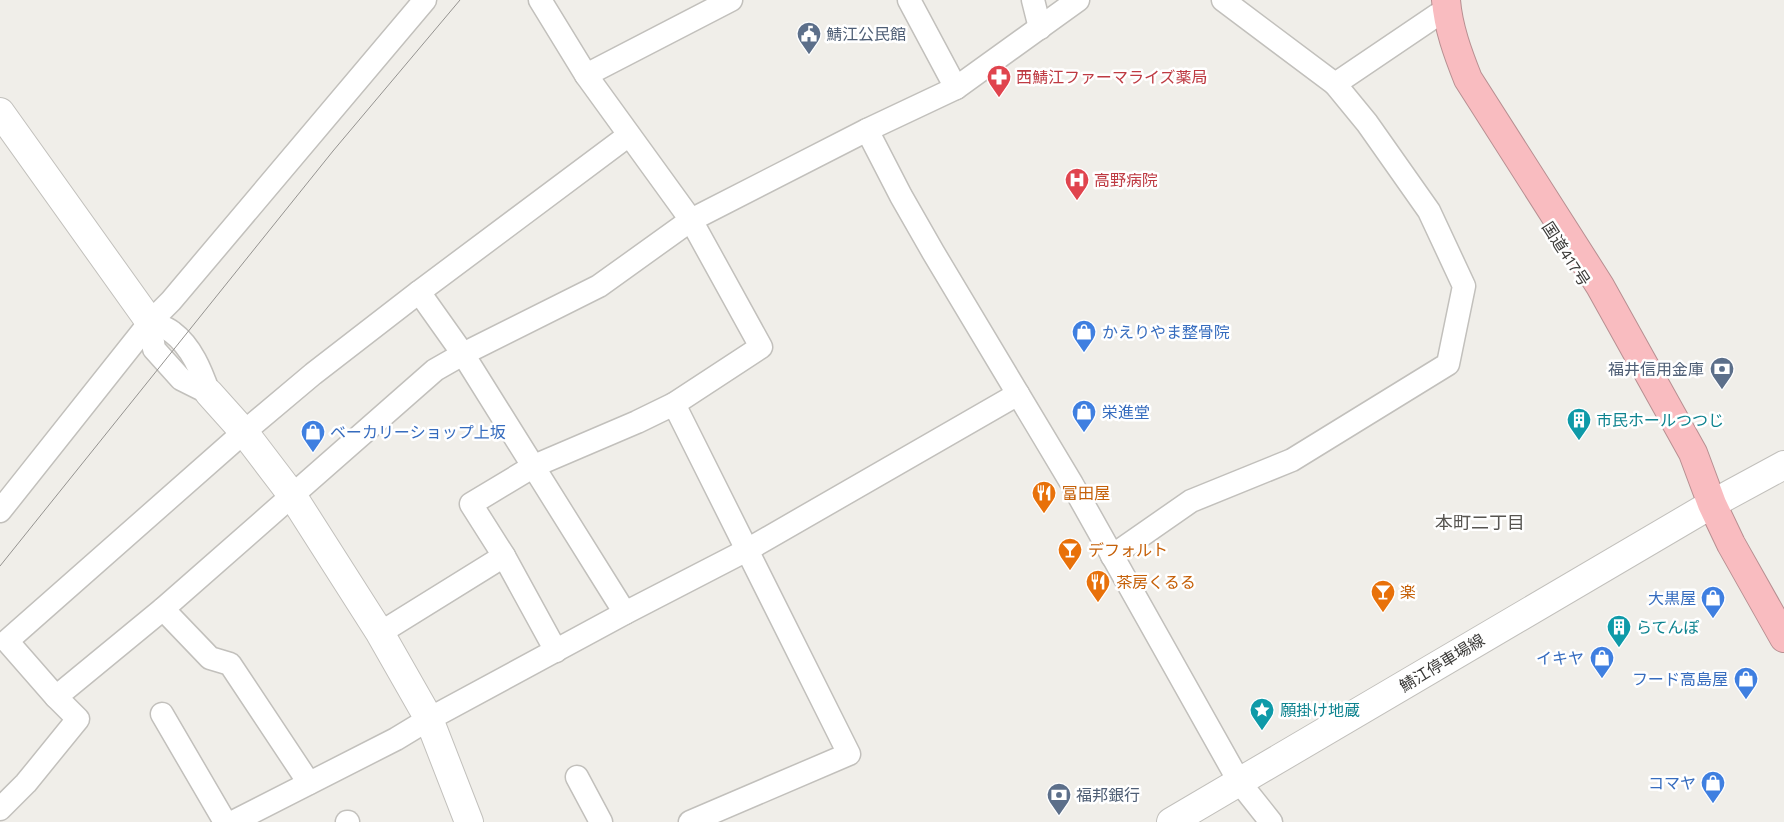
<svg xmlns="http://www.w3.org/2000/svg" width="1784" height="822" viewBox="0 0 1784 822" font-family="'Work Sans','Noto Sans JP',sans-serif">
<rect width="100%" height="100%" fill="#f0eee9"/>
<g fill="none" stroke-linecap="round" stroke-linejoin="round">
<defs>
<g id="street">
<path d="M 540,0 L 586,75 L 691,220 L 867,130 L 956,88 L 1078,0"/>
<path d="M 909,0 L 956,88"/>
<path d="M 1033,0 L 1040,28"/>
<path d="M 1223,0 L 1335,84 L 1437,15"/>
<path d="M 586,75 L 731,0"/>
<path d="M 867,130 L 901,196 L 933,252 L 1072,484 L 1240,783 L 1271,822"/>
<path d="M 150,322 L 154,349 L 181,379 L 209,393"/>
<path d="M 150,322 C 157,325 166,327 172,332 C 192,347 201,371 209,393"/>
<path d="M 674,404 L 849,754 L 690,822"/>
<path d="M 0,511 L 150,322 L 171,301 L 425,0"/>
<path d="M 504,556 L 556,651"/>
<path d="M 1112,556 L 1191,501 L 1292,460 L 1448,364 L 1464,286 L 1429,211 L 1367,123 L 1335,84"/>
<path d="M 163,609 L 210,658 L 230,664 L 309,783"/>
<path d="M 625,613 L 463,354 L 419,292 L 629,135"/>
<path d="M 56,697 L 7,641 L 244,432 L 313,374 L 419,292"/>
<path d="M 162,714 L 225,822"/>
<path d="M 577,777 L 601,822"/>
<path d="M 0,809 L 26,783 L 78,719 L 56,697 L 163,609 L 435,370 L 463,354 L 599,286 L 691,220 L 761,347 L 674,404 L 637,422 L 534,466 L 471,504 L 504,556 L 380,633"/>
<path d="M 233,822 L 396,739 L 429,719 L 625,613 L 747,550 L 1018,394"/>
<path d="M 347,822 L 348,822"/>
</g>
<g id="secondary">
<path d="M 0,112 L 150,322"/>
<path d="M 209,393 L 244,432 L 292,495 L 380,633 L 429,719 L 469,822"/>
<path d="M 1171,822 L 1712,504 L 1784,465"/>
</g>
<path id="highway" d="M 1446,0 C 1448,27 1458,54 1468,79 L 1600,286 L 1693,453 L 1712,504 L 1731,544 L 1784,638"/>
</defs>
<use href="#street" stroke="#c2c0bc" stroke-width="25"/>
<use href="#secondary" stroke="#c2c0bc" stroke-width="30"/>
<use href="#highway" stroke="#b78f91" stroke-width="30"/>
<use href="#street" stroke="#fff" stroke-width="22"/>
<use href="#secondary" stroke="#fff" stroke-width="28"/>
<use href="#highway" stroke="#f9bcc0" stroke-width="28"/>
<path stroke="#959390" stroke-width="1" d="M 0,566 L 333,151 L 460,0"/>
</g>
<defs>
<symbol id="civic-pin" viewBox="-11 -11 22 30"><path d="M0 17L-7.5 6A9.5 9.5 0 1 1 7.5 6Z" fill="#5c6f8a" stroke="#fff"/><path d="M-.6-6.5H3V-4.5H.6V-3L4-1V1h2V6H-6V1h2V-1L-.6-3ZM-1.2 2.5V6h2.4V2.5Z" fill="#fff"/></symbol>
<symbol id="pharmacy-pin" viewBox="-11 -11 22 30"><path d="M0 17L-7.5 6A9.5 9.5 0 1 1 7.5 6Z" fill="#e0444e" stroke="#fff"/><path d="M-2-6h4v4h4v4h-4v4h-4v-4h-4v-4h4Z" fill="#fff"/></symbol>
<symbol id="hospital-pin" viewBox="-11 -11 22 30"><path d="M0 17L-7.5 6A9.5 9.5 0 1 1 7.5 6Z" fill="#e0444e" stroke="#fff"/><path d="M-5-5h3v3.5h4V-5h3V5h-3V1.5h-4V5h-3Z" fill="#fff"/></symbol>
<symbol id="shop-pin" viewBox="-11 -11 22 30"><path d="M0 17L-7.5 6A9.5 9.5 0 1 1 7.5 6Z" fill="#3f7fe0" stroke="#fff"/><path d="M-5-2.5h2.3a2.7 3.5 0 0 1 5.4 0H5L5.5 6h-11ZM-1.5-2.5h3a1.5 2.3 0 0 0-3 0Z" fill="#fff"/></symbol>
<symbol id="bank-pin" viewBox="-11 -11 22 30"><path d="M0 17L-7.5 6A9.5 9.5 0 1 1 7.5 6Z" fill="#5c6f8a" stroke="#fff"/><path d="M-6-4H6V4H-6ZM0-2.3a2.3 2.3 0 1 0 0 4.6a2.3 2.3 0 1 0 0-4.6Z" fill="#fff"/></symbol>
<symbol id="building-pin" viewBox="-11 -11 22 30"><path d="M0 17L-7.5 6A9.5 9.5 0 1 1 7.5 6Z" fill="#0f9aa8" stroke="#fff"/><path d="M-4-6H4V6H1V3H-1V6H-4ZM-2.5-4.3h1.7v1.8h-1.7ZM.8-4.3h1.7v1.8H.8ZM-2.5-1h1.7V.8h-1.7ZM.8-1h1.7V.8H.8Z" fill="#fff"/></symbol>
<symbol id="restaurant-pin" viewBox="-11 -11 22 30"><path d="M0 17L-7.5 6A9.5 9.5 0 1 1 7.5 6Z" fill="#e8710a" stroke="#fff"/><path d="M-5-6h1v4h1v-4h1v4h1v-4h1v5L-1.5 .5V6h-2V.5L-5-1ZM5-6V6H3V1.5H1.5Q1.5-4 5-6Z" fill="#fff"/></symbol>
<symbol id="bar-pin" viewBox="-11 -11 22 30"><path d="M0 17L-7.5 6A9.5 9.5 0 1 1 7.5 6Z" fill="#e8710a" stroke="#fff"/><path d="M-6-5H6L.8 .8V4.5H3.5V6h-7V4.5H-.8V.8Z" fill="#fff"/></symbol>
<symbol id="sight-pin" viewBox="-11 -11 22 30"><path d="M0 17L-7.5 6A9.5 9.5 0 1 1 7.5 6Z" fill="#0f9aa8" stroke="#fff"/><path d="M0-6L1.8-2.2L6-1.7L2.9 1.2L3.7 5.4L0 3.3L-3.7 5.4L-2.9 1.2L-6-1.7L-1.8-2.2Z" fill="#fff"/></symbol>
</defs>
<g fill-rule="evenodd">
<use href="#civic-pin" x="795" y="20" width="28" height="38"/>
<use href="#pharmacy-pin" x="985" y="63" width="28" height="38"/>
<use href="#hospital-pin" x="1063" y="166" width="28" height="38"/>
<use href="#shop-pin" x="1070" y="318" width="28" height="38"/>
<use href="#bank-pin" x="1708" y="355" width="28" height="38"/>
<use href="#shop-pin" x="1070" y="398" width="28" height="38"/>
<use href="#building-pin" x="1565" y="406" width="28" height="38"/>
<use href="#shop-pin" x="299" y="418" width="28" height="38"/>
<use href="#restaurant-pin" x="1030" y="479" width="28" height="38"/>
<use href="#bar-pin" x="1056" y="536" width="28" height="38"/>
<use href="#restaurant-pin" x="1084" y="568" width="28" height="38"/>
<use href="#bar-pin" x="1369" y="578" width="28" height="38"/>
<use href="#shop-pin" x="1699" y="584" width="28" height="38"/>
<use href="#building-pin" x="1605" y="613" width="28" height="38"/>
<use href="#shop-pin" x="1588" y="644" width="28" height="38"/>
<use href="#shop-pin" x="1732" y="665" width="28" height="38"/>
<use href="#sight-pin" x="1248" y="696" width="28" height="38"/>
<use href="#shop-pin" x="1699" y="769" width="28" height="38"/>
<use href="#bank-pin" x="1045" y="781" width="28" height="38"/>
</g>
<g text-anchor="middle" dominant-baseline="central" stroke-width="5" stroke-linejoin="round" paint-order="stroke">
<g font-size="16" fill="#4e5e75" stroke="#fff" text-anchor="start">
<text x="826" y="34">鯖江公民館</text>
<text x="1704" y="369" text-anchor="end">福井信用金庫</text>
<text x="1076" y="795">福邦銀行</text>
</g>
<g font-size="16" fill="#be3a42" stroke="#fff" text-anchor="start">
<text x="1016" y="77">西鯖江ファーマライズ薬局</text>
<text x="1094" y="180">高野病院</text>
</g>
<g font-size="16" fill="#3c3b39" stroke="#fff">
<text transform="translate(1566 254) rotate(57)">国道417号</text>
<text transform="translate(1442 663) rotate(-31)">鯖江停車場線</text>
</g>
<g font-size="16" fill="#366cbe" stroke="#fff" text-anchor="end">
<text x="1102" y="332" text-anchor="start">かえりやま整骨院</text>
<text x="1102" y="412" text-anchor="start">栄進堂</text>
<text x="330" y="432" text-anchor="start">ベーカリーショップ上坂</text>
<text x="1696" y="598">大黒屋</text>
<text x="1584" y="658">イキヤ</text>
<text x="1728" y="679">フード高島屋</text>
<text x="1696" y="783">コマヤ</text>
</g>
<g font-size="16" fill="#0d838f" stroke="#fff" text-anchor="start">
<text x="1596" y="420">市民ホールつつじ</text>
<text x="1636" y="627">らてんぽ</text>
<text x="1280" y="710">願掛け地蔵</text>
</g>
<g font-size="16" fill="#c56008" stroke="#fff" text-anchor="start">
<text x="1062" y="493">富田屋</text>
<text x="1088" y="550">デフォルト</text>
<text x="1116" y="582">茶房くるる</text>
<text x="1400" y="592">楽</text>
</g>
<g font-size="18" fill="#575551" stroke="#fff">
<text x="1480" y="522">本町二丁目</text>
</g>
</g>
</svg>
